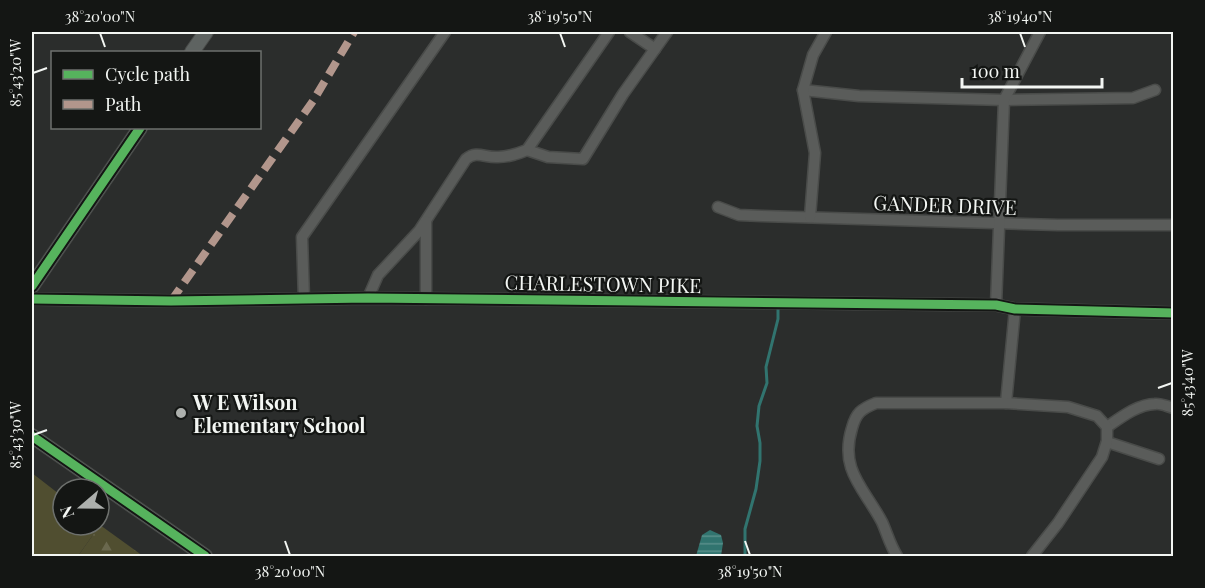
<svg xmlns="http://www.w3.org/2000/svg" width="1205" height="588" viewBox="0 0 1205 588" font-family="'Playfair Display',serif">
<defs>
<pattern id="forest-firs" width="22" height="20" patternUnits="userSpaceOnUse" patternTransform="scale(1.5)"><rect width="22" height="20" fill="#504e30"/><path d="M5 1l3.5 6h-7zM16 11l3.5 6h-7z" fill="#6a684e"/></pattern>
<pattern id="water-rules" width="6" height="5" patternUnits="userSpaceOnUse" patternTransform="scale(1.5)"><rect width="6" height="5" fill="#31746f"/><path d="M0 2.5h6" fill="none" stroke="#598f8b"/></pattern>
</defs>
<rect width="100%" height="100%" fill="#2b2d2c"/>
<path fill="#504e30" d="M 32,473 L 63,497 L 63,525 L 100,525 L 78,556 L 32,556 Z"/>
<path fill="url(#forest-firs)" d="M 100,525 L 143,556 L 78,556 Z"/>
<path fill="url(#water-rules)" d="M 710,530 L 721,535 L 723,543 L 721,556 L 696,556 L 702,535 Z"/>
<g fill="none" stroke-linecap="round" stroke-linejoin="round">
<path stroke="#31746f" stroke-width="3" d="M 745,556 L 745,529 L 756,489 L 760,461 L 760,443 L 757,426 L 759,406 L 767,383 L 766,367 L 778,319 L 778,307"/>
<defs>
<g id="minor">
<path d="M 630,32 L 655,49"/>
<path d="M 803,90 L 859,96 L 1004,100 L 1133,98 L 1155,90"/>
<path d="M 527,150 L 548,157 L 583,159 L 623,94 L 667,32"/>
<path d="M 718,207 L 739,215 L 762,216 L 1058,225 L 1174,225"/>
<path d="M 810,217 L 815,153 L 803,90 L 813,55 L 826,32"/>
<path d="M 368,298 L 378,275 L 419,231 L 466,159 C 477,150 485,158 498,157 C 509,157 517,154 527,150 L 609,32"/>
<path d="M 304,299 L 302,237 L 445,32"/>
<path d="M 426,299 L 426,221"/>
<path d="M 996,305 L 1004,100 L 1040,32"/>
<path d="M 1006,403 L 1015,309"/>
<path d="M 1107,427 C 1120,418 1138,404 1155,404 C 1161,403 1168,407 1174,408"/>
<path d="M 1107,442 L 1159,459"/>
<path d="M 897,556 C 890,545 887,533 882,522 C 864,488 839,470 852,428 C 856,413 861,409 876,403 L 1006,403 L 1068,407 L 1097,416 L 1107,427 L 1107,441 L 1102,457 L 1058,523 L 1032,556"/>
</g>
<path id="tertiary" d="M 32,299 L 171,301 L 368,298 L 996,305 L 1015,309 L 1174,313"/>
<g id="secondary">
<path d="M 192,52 L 206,32"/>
<path d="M 32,286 L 140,128"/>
<path d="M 32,436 L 205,556"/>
</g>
</defs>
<use href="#minor" stroke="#494b49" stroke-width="13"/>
<use href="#tertiary" stroke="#494b49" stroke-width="14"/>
<use href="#secondary" stroke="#494b49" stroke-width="16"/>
<use href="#minor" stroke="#5a5c5a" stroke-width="10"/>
<use href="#tertiary" stroke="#5a5c5a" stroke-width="12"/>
<use href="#secondary" stroke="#5e6361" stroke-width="14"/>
<path stroke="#b2968c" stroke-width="8" stroke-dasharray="15 8" stroke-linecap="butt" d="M 171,301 L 313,101 L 354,32"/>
<defs>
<g id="cycleway">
<path d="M 32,286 L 140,128"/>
<path d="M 32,299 L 171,301 L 368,298 L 996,305 L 1015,309 L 1174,313"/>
<path d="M 32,436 L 205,556"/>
</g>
</defs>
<use href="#cycleway" stroke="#141614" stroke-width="13"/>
<use href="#cycleway" stroke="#56b35d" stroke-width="9"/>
</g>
<path fill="none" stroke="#f3f6f3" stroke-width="2" d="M 100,33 L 105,47M 560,33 L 565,47M 1020,33 L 1025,47M 33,73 L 47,68M 1158,388 L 1172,383M 33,435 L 47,430M 285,541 L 290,555M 745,541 L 750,555"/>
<circle fill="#adb0ad" stroke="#141614" stroke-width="2" cx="181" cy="413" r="6"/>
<g text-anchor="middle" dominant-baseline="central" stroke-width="4.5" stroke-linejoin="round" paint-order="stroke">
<g font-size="20" fill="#f3f6f3" stroke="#141614">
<text transform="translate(945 204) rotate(2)">GANDER DRIVE</text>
<text transform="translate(603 283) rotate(1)">CHARLESTOWN PIKE</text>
</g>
<g font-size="20" font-weight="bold" fill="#f3f6f3" stroke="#141614" text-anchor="start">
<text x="193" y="401">W E Wilson<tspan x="193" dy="23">Elementary School</tspan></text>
</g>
</g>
<rect width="1205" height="588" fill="none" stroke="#141614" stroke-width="66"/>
<rect x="51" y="51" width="210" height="78" fill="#141614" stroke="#6d706d" stroke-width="1.5"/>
<rect x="63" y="70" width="30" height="9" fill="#56b35d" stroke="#6d706d" stroke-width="1.5"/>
<text x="105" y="81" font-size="18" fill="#f3f6f3">Cycle path</text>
<rect x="63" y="100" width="30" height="9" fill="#b2968c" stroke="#6d706d" stroke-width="1.5"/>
<text x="105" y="111" font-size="18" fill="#f3f6f3">Path</text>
<g transform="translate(81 507) rotate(250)"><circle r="28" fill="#141614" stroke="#6d706d" stroke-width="1.5"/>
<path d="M0-4.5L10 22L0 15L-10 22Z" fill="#adb0ad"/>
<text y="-9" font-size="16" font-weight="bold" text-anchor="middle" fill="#f3f6f3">N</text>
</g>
<path d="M962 78v9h140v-9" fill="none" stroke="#f3f6f3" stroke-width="3"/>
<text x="971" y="78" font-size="18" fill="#f3f6f3" stroke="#141614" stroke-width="4.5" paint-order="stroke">100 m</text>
<rect x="33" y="33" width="1139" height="522" fill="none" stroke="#f3f6f3" stroke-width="2"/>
<g font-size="15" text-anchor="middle" fill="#f3f6f3">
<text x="100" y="22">38°20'00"N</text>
<text x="560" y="22">38°19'50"N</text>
<text x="1020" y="22">38°19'40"N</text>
<text transform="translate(16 73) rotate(-90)" y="5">85°43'20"W</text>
<text transform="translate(1188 383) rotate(-90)" y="5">85°43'40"W</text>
<text transform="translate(16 435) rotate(-90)" y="5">85°43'30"W</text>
<text x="290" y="577">38°20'00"N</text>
<text x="750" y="577">38°19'50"N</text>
</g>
</svg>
